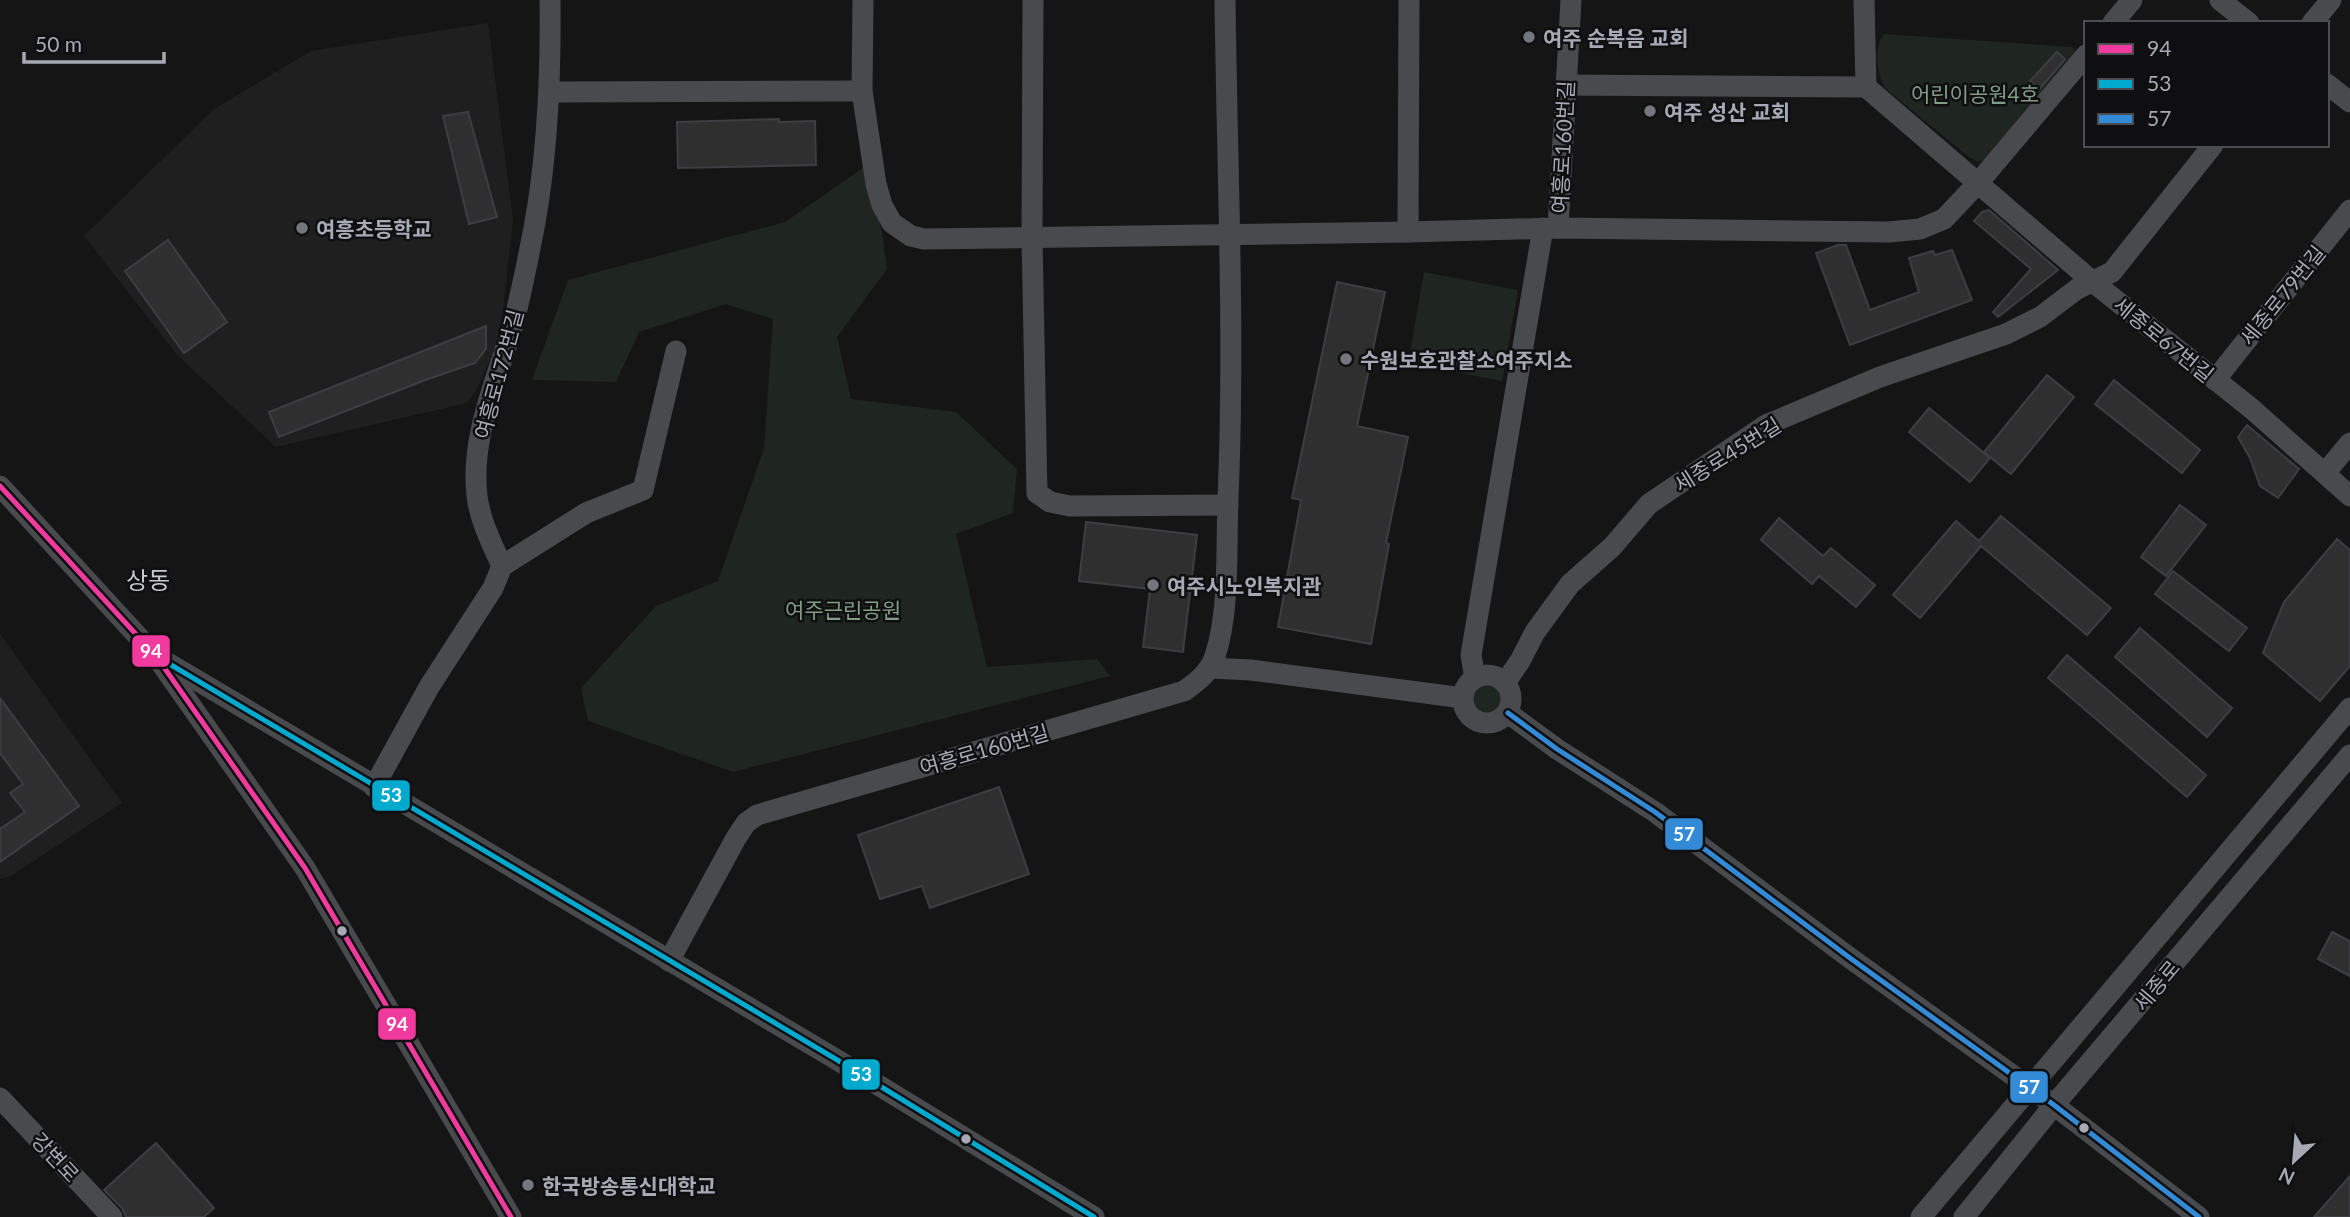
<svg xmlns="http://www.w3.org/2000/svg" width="2350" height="1217" viewBox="0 0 2350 1217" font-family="Lato,'Noto Sans KR',sans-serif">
<rect width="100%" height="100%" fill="#151515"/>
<g fill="#1f1f20">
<path d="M 488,23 L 513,220 L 501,327 L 491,358 L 476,391 L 467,403 L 276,447 L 178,356 L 84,236 L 214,109 L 311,51 Z"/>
<path d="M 0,634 L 122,803 L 11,876 L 0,879 Z"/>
</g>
<g fill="#1f2520">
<path d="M 1884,34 L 2072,47 L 2075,51 L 1985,159 L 1978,162 L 1969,157 L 1887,90 C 1877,77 1872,47 1884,34 Z"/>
<path d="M 866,166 L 882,232 L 887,269 L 837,337 L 851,399 L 956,412 L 1017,469 L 1013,513 L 956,534 L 987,667 L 1097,659 L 1110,676 L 733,772 L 588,721 L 581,688 L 656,606 L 718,581 L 764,448 L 773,319 L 726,304 L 639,332 L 616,382 L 532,380 L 568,280 L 785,222 Z"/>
<path d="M 1424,272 L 1518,290 L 1502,381 L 1408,363 Z"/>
<circle cx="1487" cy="699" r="16"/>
</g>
<g fill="#2f2f30" stroke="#3d3e41" stroke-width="2">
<path d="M 2057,52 L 2065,59 L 2039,90 L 2030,81 Z"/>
<path d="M 468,112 L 497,217 L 469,224 L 443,116 Z"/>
<path d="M 779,119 L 779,122 L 815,121 L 816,165 L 678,168 L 677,122 Z"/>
<path d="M 1989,210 L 2058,270 L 1998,317 L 1993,312 L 2031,269 L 1974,221 L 1982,212 Z"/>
<path d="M 168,240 L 227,322 L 184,353 L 125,271 Z"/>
<path d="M 1838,245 L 1846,245 L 1870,310 L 1919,292 L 1909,258 L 1933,251 L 1935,255 L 1952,250 L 1972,300 L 1850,345 L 1816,253 Z"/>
<path d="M 1337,282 L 1385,292 L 1357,426 L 1408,437 L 1386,543 L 1389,544 L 1371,644 L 1278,627 L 1301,500 L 1292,498 Z"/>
<path d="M 486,326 L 486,349 L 475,363 L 428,379 L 279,437 L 269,412 Z"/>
<path d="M 2047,375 L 2074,397 L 2011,474 L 1984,452 Z"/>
<path d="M 2114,380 L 2200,450 L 2182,473 L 2095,404 Z"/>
<path d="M 1929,408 L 1990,458 L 1970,482 L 1909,432 Z"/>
<path d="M 2247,425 L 2299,469 L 2278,498 L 2260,486 L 2250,458 L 2238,437 Z"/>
<path d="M 2180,505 L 2206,525 L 2166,576 L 2141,557 Z"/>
<path d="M 2001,516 L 2111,608 L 2087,635 L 1981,546 L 1920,618 L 1893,595 L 1956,521 L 1979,541 Z"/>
<path d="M 1779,518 L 1823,556 L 1831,548 L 1875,585 L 1856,607 L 1819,576 L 1812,584 L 1761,540 Z"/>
<path d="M 1086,522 L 1197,535 L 1183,652 L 1143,647 L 1150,589 L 1079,581 Z"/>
<path d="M 2337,539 L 2350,550 L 2350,666 L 2320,701 L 2263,653 L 2284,602 Z"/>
<path d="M 2173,571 L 2247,628 L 2229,651 L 2155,594 Z"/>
<path d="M 2140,628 L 2232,708 L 2207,737 L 2115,657 Z"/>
<path d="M 2067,655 L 2206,775 L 2187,797 L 2048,678 Z"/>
<path d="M 0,698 L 79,806 L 0,862 L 0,829 L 25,812 L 10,793 L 23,784 L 0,753 Z"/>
<path d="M 999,787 L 1029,874 L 930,908 L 922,886 L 880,899 L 858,835 Z"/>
<path d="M 2332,932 L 2350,941 L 2350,976 L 2318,959 Z"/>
<path d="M 156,1143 L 214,1208 L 204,1217 L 126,1217 L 122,1208 L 104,1190 Z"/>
<path d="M 2350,1176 L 2350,1217 L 2314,1217 Z"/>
</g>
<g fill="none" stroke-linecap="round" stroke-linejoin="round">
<g stroke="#494a4d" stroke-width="21">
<path d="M 863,0 L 862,91 L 876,184 L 882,205 L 892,223 L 911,236 L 924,239 L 1408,232 L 1558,228 L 1889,232 L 1920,229 L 1944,219 L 1978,183 L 2086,55"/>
<path d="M 1033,0 L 1032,237 L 1037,493 L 1050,502 L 1070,506 L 1228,505"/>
<path d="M 1864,0 L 1866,87 L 2093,282 L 2252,409 L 2350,496"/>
<path d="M 2220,0 L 2249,23"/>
<path d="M 2113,23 L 2132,0"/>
<path d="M 2312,23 L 2331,0"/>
<path d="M 2327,84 L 2350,102"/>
<path d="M 1565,85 L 1866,87"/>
<path d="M 551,92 L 862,91"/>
<path d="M 1558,228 L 1571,0"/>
<path d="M 1408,232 L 1409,0"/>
<path d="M 2215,380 L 2350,210"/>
<path d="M 2325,473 L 2350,443"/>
<path d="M 0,486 L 156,656 L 305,868 L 511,1217"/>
<path d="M 502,566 L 586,513 L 643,490 L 676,351"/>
<path d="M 156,656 L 834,1058 L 1094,1217"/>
<path d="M 1210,668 L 1251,670 L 1463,698"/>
<circle cx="1487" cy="699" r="24"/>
<path d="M 1475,678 L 1471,655 L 1543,228"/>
<path d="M 1505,683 L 1520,661 L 1535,632 L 1570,584 L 1612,547 L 1649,504 L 1766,425 L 1880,377 L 2006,334 L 2040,317 L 2077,289 L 2112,272 L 2213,145"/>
<path d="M 1508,713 L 1557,749 L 1655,812 L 1850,958 L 2054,1105 L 2199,1217"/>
<path d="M 374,787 L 429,687 L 493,588 L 502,566 C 492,544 480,521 477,496 C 470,435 498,378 514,321 C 522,290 528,259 534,228 C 548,152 551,76 550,0"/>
<path d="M 669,961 L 736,838 L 746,823 L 757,815 L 1184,691 C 1197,682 1210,672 1215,656 C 1230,611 1226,546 1228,498 C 1235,333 1227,166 1225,0"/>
<path d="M 0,1098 L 112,1217"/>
<path d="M 1921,1217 L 2350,708"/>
<path d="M 1964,1217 L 2054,1105 L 2350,755"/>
</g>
<defs>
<path id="bus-1" d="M 0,486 L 156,656 L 305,868 L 511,1217"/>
<path id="bus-2" d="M 156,656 L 834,1058 L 1094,1217"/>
<path id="bus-3" d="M 1508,713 L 1557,749 L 1655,812 L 1850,958 L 2054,1105 L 2199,1217"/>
</defs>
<use href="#bus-1" stroke="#0f0f11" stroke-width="10"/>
<use href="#bus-2" stroke="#0f0f11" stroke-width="10"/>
<use href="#bus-3" stroke="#0f0f11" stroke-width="10"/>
<use href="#bus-1" stroke="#f13a9d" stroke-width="5"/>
<use href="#bus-2" stroke="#00a9ce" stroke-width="5"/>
<use href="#bus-3" stroke="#338bd7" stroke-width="5"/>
</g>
<g fill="#74767d" stroke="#0f0f11" stroke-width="2.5">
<circle cx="1529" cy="37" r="7"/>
<circle cx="1650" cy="111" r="7"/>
<circle cx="302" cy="228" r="7"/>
<circle cx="1346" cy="359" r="7"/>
<circle cx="1153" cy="585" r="7"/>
<circle cx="528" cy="1185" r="7"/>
</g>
<g fill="#a7aab5" stroke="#0f0f11" stroke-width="2.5">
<circle cx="342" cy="931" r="6"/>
<circle cx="2084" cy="1128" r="6"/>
<circle cx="966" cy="1139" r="6"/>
</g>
<g text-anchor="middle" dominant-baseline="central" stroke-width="5" stroke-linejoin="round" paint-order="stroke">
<g font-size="21" font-weight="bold" fill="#a7aab5" stroke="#0f0f11" text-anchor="start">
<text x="1543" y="37">여주 순복음 교회</text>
<text x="1664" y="111">여주 성산 교회</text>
<text x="316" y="228">여흥초등학교</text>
<text x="1360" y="359">수원보호관찰소여주지소</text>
<text x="1167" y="585">여주시노인복지관</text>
<text x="542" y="1185">한국방송통신대학교</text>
</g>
<g font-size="21" fill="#7f9e84" stroke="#0f0f11">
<text x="1975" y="93">어린이공원4호</text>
<text x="843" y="609">여주근린공원</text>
</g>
<g font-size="21" fill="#a7aab5" stroke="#0f0f11">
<text transform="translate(1562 147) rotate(-87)">여흥로160번길</text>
<text transform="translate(2282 295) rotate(-51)">세종로79번길</text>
<text transform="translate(2164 339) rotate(39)">세종로67번길</text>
<text transform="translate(498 374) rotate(-75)">여흥로172번길</text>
<text transform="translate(1727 454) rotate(-32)">세종로45번길</text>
<text transform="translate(984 749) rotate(-16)">여흥로160번길</text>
<text transform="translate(2156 985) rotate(-50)">세종로</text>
<text transform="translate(56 1157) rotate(47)">강변로</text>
</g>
<g font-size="24" fill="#c7c9d1" stroke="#0f0f11">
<text x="148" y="579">상동</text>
</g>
</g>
<g stroke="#0f0f11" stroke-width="2.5">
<rect x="131" y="634" width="40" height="34" rx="7" fill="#f13a9d"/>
<rect x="371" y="779" width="40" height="33" rx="7" fill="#00a9ce"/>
<rect x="1664" y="817" width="40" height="34" rx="7" fill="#338bd7"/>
<rect x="377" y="1007" width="40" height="34" rx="7" fill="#f13a9d"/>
<rect x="841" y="1058" width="40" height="33" rx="7" fill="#00a9ce"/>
<rect x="2009" y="1070" width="40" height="34" rx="7" fill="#338bd7"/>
</g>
<g font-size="19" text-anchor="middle" font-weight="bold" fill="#fff">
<text x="151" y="658">94</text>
<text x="391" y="802">53</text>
<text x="1684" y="841">57</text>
<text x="397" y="1031">94</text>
<text x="861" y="1081">53</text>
<text x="2029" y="1094">57</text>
</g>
<rect x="2084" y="21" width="245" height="126" fill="#0f0f11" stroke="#4c4d53" stroke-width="2"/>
<rect x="2098" y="44" width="35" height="10" fill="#f13a9d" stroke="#4c4d53" stroke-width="2"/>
<text x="2147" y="56" font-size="21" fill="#a7aab5">94</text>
<rect x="2098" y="79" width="35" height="10" fill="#00a9ce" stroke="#4c4d53" stroke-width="2"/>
<text x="2147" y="91" font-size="21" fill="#a7aab5">53</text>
<rect x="2098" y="114" width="35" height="10" fill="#338bd7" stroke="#4c4d53" stroke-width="2"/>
<text x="2147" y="126" font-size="21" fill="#a7aab5">57</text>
<g transform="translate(2294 1161) rotate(206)" stroke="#0f0f11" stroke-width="5" paint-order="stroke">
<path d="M0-5L12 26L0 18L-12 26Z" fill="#a7aab5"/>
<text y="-10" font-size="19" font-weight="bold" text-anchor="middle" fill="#a7aab5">N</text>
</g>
<path d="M24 52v10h140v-10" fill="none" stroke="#a7aab5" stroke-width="3.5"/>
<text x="35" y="52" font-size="21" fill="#a7aab5" stroke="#0f0f11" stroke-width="5" paint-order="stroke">50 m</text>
</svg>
